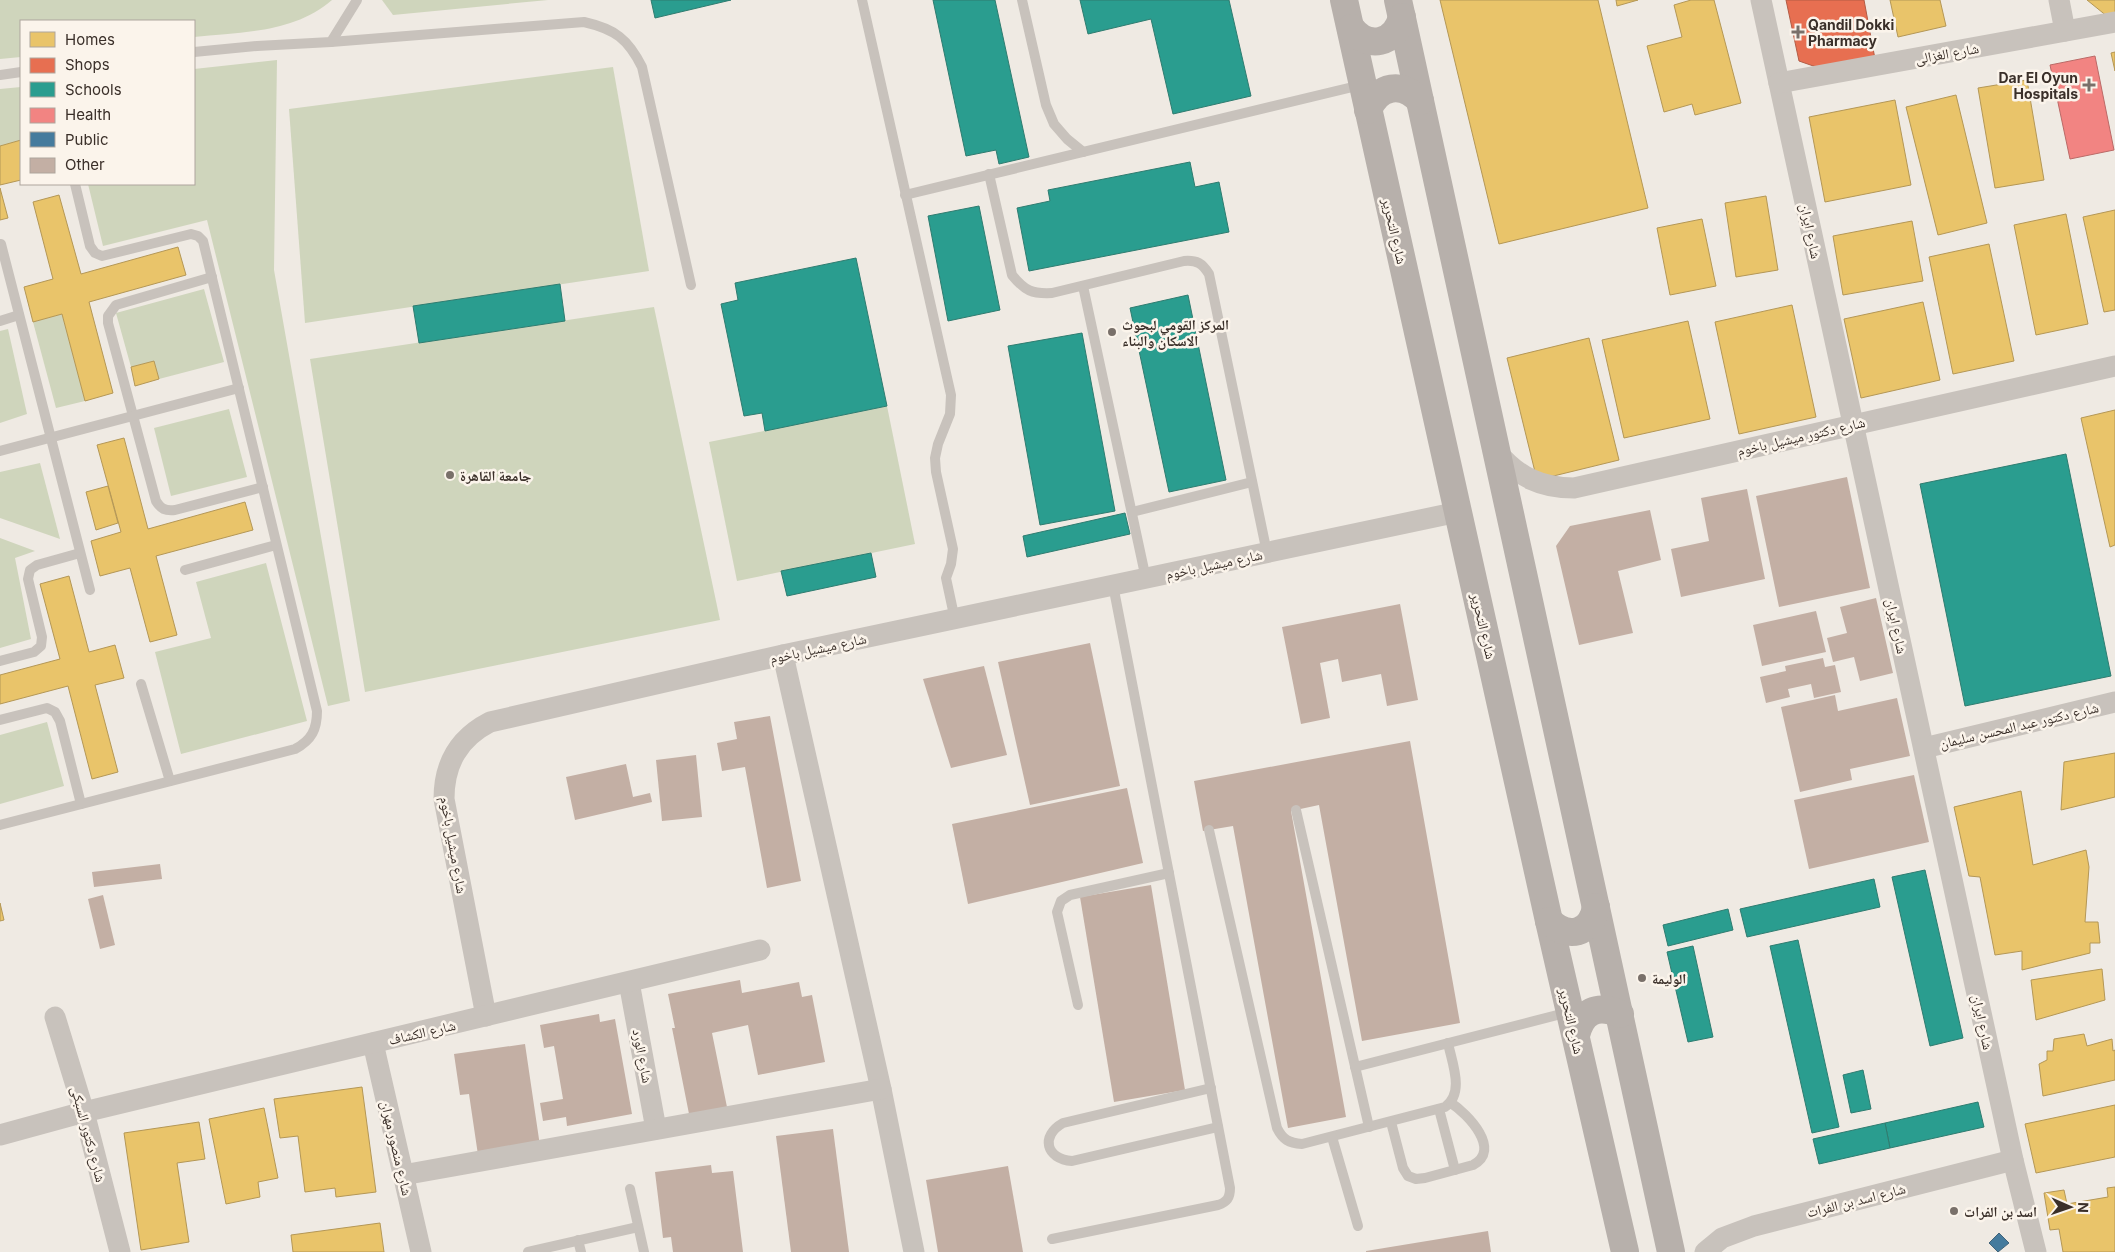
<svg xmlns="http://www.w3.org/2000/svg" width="2115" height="1252" viewBox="0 0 2115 1252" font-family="Inter,'Noto Naskh Arabic',sans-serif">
<rect width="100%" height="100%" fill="#efeae3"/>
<g fill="#cfd5bc">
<path d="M 0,0 L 332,0 C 294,33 242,32 194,37 L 194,21 L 21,21 L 21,57 L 0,59 Z"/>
<path d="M 382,0 L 548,0 L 393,15 Z"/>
<path d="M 277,60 L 274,270 L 350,701 L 328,706 L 207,220 L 103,246 L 88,184 L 194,184 L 194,69 Z"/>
<path d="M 613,67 L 649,271 L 305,323 L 289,109 Z"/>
<path d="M 21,87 L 21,140 L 0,146 L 0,89 Z"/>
<path d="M 204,289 L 224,362 L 159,379 L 154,361 L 131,367 L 116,313 Z"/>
<path d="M 654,307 L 720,620 L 365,692 L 310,359 Z"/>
<path d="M 62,314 L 85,401 L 56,408 L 33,322 Z"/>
<path d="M 8,329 L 27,414 L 0,423 L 0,331 Z"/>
<path d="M 887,406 L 915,544 L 737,581 L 709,442 Z"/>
<path d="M 229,409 L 247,477 L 171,496 L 154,428 Z"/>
<path d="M 40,463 L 60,539 L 0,518 L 0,472 Z"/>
<path d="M 0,538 L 35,551 L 15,558 L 31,639 L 0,648 Z"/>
<path d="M 266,563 L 307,721 L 181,754 L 155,652 L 211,638 L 196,582 Z"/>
<path d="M 47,722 L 64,786 L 0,804 L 0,735 Z"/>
</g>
<g fill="#e9c46a" stroke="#b49756">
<path d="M 1440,0 L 1598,0 L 1648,208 L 1499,244 Z"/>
<path d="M 1616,0 L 1638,0 L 1617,6 Z"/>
<path d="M 1691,0 L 1714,0 L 1741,103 L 1695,115 L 1692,104 L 1664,112 L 1647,46 L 1682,37 L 1674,5 Z"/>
<path d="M 1890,0 L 1940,0 L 1946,26 L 1898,37 Z"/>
<path d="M 2087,0 L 2115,0 L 2115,15 L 2108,17 Z"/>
<path d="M 2115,52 L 2115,71 L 2111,53 Z"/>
<path d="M 2027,80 L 2044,180 L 1995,188 L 1978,88 Z"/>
<path d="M 1956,95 L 1987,223 L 1938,235 L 1906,107 Z"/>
<path d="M 1895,100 L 1911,185 L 1825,202 L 1809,117 Z"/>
<path d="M 21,140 L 21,180 L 0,185 L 0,146 Z"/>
<path d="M 0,188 L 8,218 L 0,220 Z"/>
<path d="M 59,195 L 81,274 L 178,247 L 186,275 L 89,302 L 113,393 L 85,401 L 62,314 L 33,322 L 24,287 L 53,279 L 33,202 Z"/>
<path d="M 1766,196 L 1778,270 L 1736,277 L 1725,203 Z"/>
<path d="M 2115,210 L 2115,310 L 2104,312 L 2083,217 Z"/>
<path d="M 2066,214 L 2088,324 L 2036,335 L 2014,225 Z"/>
<path d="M 1702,219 L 1716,286 L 1670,295 L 1657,228 Z"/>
<path d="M 1912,221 L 1923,281 L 1843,295 L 1833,236 Z"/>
<path d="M 1989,244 L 2014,361 L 1953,374 L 1929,257 Z"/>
<path d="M 1923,302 L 1940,380 L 1861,398 L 1844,319 Z"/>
<path d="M 1792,305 L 1816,417 L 1739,434 L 1715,322 Z"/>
<path d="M 1688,321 L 1710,419 L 1624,438 L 1602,340 Z"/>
<path d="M 1589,338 L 1619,460 L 1537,480 L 1507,358 Z"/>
<path d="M 154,361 L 159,379 L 135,386 L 131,367 Z"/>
<path d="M 2115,410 L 2115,545 L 2110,547 L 2081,418 Z"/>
<path d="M 124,438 L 148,529 L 245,502 L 253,530 L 156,556 L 177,635 L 150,642 L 130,568 L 100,576 L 91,541 L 121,532 L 97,445 Z"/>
<path d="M 108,486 L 118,523 L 96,530 L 86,492 Z"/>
<path d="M 69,576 L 89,652 L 115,645 L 124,678 L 95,685 L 118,772 L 92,779 L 68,686 L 0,704 L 0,675 L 60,659 L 40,584 Z"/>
<path d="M 2115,753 L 2115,797 L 2061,810 L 2064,762 Z"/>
<path d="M 2021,791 L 2033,865 L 2086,850 L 2089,867 L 2085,922 L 2098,922 L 2100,943 L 2090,943 L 2090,953 L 2022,970 L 2022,951 L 1995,955 L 1980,877 L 1969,876 L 1954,807 Z"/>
<path d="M 0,903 L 4,920 L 0,921 Z"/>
<path d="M 2102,969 L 2105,1000 L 2036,1020 L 2031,980 Z"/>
<path d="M 2084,1034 L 2087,1046 L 2112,1039 L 2113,1051 L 2115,1050 L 2115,1080 L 2043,1096 L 2039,1064 L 2047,1060 L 2047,1051 L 2053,1051 L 2054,1039 Z"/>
<path d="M 362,1087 L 376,1192 L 336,1197 L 335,1188 L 305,1192 L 298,1136 L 280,1138 L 274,1099 Z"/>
<path d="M 2115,1105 L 2115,1157 L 2036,1173 L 2025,1124 Z"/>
<path d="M 264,1108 L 278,1178 L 258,1182 L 260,1197 L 226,1204 L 209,1119 Z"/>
<path d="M 199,1122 L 205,1159 L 177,1163 L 189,1242 L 141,1250 L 124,1133 Z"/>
<path d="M 2115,1187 L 2115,1252 L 2063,1252 L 2059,1229 L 2050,1230 L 2044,1193 L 2064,1190 L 2067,1204 L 2108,1197 L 2107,1188 Z"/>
<path d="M 380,1223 L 384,1252 L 293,1252 L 291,1235 Z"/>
</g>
<path fill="#e76f51" stroke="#b35c45" d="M 1786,0 L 1864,0 L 1875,59 L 1822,69 L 1799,61 Z"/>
<g fill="#2a9d8f" stroke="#2f7c70">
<path d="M 651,0 L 731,0 L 655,18 Z"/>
<path d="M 933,0 L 995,0 L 1029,157 L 999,164 L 996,150 L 966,156 Z"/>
<path d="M 1080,0 L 1229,0 L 1251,96 L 1173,114 L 1151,19 L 1088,34 Z"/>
<path d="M 1190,162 L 1195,187 L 1219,182 L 1229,232 L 1029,271 L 1017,208 L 1050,201 L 1048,190 Z"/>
<path d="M 979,206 L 1000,310 L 948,321 L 928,216 Z"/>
<path d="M 856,258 L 887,406 L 765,431 L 762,413 L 744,416 L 721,304 L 738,300 L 735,283 Z"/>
<path d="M 560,284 L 565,321 L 419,343 L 413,306 Z"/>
<path d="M 1188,295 L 1226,480 L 1169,492 L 1130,308 Z"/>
<path d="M 1082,333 L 1115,511 L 1040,525 L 1008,346 Z"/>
<path d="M 2066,454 L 2111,676 L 1965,706 L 1920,484 Z"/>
<path d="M 1125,513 L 1130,534 L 1027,557 L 1023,536 Z"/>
<path d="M 871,553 L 876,577 L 787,596 L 781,571 Z"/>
<path d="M 1925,870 L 1963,1038 L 1930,1046 L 1892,877 Z"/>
<path d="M 1874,879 L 1880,907 L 1747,937 L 1740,909 Z"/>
<path d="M 1728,909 L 1733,930 L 1668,946 L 1663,925 Z"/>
<path d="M 1798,940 L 1839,1127 L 1812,1133 L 1770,946 Z"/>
<path d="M 1693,946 L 1713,1037 L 1688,1042 L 1667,952 Z"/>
<path d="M 1863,1070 L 1871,1109 L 1851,1113 L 1843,1075 Z"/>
<path d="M 1978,1102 L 1984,1127 L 1890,1148 L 1885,1123 Z"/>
<path d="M 1885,1123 L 1890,1148 L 1819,1164 L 1813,1139 Z"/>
</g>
<path fill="#f28482" stroke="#bb6a67" d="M 2095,56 L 2114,150 L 2070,159 L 2050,65 Z"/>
<path fill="#457b9d" stroke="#42647a" d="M 1999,1233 L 2009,1243 L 1998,1252 L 1989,1243 Z"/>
<g fill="#c3afa4">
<path d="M 1847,477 L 1870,588 L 1779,607 L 1756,496 Z"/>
<path d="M 1747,489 L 1765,579 L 1681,597 L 1671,549 L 1709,541 L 1701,498 Z"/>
<path d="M 1650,510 L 1661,560 L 1618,571 L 1633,633 L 1579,645 L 1556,546 L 1570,526 Z"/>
<path d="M 1876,598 L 1893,673 L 1860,681 L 1854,657 L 1833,662 L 1827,638 L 1847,633 L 1840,607 Z"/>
<path d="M 1400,604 L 1418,700 L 1387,706 L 1381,674 L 1342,682 L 1338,659 L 1320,663 L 1330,718 L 1301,724 L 1282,627 Z"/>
<path d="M 1816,611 L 1826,652 L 1762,666 L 1753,625 Z"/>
<path d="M 1090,643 L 1120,786 L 1030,805 L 998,662 Z"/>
<path d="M 1823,658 L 1825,667 L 1835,665 L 1841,692 L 1814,698 L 1811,684 L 1788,689 L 1790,697 L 1766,703 L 1760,677 L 1786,671 L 1785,666 Z"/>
<path d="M 984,666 L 1007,755 L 951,768 L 923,679 Z"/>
<path d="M 1835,695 L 1838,711 L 1897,698 L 1910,756 L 1850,769 L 1852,780 L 1800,792 L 1781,707 Z"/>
<path d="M 770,716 L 801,881 L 767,888 L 745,767 L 722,771 L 717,743 L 737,739 L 734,722 Z"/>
<path d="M 1410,741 L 1460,1023 L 1362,1041 L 1319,805 L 1291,811 L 1346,1117 L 1288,1128 L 1233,826 L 1203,831 L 1194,781 Z"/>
<path d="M 696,755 L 702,817 L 662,821 L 656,760 Z"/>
<path d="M 626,764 L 633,797 L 650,793 L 652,802 L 575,820 L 566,777 Z"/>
<path d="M 1914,775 L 1929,842 L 1809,869 L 1794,800 Z"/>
<path d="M 1127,788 L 1143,863 L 968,904 L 952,824 Z"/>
<path d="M 160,864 L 162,879 L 94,887 L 92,872 Z"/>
<path d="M 1151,885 L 1185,1090 L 1114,1102 L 1080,897 Z"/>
<path d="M 103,895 L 115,945 L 100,949 L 88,899 Z"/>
<path d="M 740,980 L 742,993 L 799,982 L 802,997 L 812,995 L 825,1062 L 758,1075 L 748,1025 L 712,1033 L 728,1112 L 690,1119 L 672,1028 L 675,1028 L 668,994 Z"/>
<path d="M 599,1014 L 600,1022 L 615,1019 L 632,1114 L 567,1126 L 566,1117 L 543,1121 L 540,1103 L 563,1099 L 554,1046 L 544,1048 L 540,1025 Z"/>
<path d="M 525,1044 L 540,1146 L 478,1155 L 469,1094 L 460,1095 L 454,1054 Z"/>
<path d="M 833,1129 L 849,1252 L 791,1252 L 776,1136 Z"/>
<path d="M 711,1165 L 712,1173 L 733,1171 L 743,1252 L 673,1252 L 671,1237 L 663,1238 L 655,1172 Z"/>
<path d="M 1008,1166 L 1023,1252 L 938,1252 L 926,1180 Z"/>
<path d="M 1488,1231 L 1491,1252 L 1366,1252 L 1366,1251 Z"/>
</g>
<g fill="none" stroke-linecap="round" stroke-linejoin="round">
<g stroke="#c8c2bc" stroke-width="10">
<path d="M 862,0 L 951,395 L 950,414 L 938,444 L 935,458 L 936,472 L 953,549 L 951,564 L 946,578 L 955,620"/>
<path d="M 1022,0 L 1046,105 L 1054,124 L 1067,139 L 1083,152"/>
<path d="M 331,42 L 357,0"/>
<path d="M 194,52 L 257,46 L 331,42 L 584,22 C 615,29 628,39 642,67 L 691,285"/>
<path d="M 0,75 L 21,72"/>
<path d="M 989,174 L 1012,275 C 1025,291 1032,294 1052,293 L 1184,261 C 1197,260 1202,263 1209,274 L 1267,553"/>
<path d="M 905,195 L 1361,85"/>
<path d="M 1,244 L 90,590"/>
<path d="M 212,277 L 116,305 L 108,316 L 108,323 L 156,501 C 161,509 165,511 175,510 L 263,487"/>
<path d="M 1083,286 L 1146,579"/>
<path d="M 0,321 L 19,315"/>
<path d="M 0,451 L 239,388"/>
<path d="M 1132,512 L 1252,482"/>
<path d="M 185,570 L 276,545"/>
<path d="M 0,661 L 34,652 L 41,646 L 42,637 L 28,579 L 30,570 L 37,565 L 80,553"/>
<path d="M 141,684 L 170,781"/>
<path d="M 0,720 L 47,708 L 55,712 L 60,721 L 81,804"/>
<path d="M 1296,810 L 1369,1127"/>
<path d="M 0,825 L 295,749 C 312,740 317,729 317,711 L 203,241 L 198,236 L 191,234 L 102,256 L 95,253 L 90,246 L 75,184"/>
<path d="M 1209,830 L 1277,1128 C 1283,1140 1289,1143 1302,1144 L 1445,1107 C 1465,1093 1452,1063 1448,1043"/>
<path d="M 1078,1005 L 1057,912 L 1061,901 L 1070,895 L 1169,873"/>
<path d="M 1355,1067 L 1569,1012"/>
<path d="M 1211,1088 L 1063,1123 C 1040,1136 1046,1159 1072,1161 L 1218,1127"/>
<path d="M 1439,1109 L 1455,1170"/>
<path d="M 1391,1122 L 1403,1168 L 1408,1176 L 1416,1179 L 1425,1178 L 1473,1165 C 1502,1150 1468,1114 1451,1103"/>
<path d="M 1332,1137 L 1358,1226"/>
<path d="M 630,1189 L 644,1252"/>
<path d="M 1052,1239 L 1218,1205 C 1227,1202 1230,1198 1230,1188 L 1113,585"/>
<path d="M 578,1240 L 581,1252"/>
<path d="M 528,1252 L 638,1227"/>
</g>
<g stroke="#c8c2bc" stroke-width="21">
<path d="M 1761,0 L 2013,1160 L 2036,1252"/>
<path d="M 2059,0 L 2065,31"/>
<path d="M 1779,83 L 2115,22"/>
<path d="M 1497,452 C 1518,477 1541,488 1574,488 L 2115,366"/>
<path d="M 783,655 L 881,1089 L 914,1252"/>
<path d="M 1924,748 L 2115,702"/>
<path d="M 629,982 L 656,1129"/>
<path d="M 486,1016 L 444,799 C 444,763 459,738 490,722 L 783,655 L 1458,512"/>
<path d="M 55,1017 L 84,1112 L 120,1252"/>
<path d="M 373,1043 L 421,1252"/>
<path d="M 0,1135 L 84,1112 L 760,950"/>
<path d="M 403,1175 L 881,1089"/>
<path d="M 1705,1252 L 1722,1238 L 1754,1226 L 2013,1160"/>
</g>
<g stroke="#b7b0ab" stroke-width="28">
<path d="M 1344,0 L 1549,921 L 1625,1252"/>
<path d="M 1398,0 L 1671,1252"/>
<path d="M 1351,28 C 1368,50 1395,44 1402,17"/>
<path d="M 1368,110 C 1378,85 1403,81 1420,101"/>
<path d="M 1549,921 C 1568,940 1591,934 1596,907"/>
<path d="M 1576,1035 C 1582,1011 1597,1004 1620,1014"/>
</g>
</g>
<g fill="#79706a" stroke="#fbf4eb" stroke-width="2">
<path d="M1795.5 24.5h5v5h5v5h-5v5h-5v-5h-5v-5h5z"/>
<path d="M2086.5 77.5h5v5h5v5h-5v5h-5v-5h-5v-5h5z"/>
<circle cx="1112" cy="332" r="5"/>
<circle cx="450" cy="475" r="5"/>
<circle cx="1642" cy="978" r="5"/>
<circle cx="1954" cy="1211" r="5"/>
</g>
<g text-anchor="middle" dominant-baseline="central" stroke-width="5" stroke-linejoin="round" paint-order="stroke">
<g font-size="14" font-weight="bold" fill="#3a2f29" stroke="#fbf4eb" text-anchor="start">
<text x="1808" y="24">Qandil Dokki<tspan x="1808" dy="16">Pharmacy</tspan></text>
<text x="2078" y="77" text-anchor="end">Dar El Oyun<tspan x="2078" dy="16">Hospitals</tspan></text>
<text x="1122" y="324">المركز القومي لبحوث<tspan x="1122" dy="16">الاسكان والبناء</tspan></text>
<text x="460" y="475">جامعة القاهرة</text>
<text x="1652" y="978">الوليمة</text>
<text x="1964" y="1211">اسد بن الفرات</text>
</g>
<g font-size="14" fill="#3a2f29" stroke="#fbf4eb">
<text transform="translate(1947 53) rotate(-10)">شارع الغزالى</text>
<text transform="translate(1395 231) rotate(77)">شارع التحرير</text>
<text transform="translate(1811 231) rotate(78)">شارع ايران</text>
<text transform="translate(1801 436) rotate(-13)">شارع دكتور ميشيل باخوم</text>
<text transform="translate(1214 564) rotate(-12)">شارع ميشيل باخوم</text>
<text transform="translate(1484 626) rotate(77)">شارع التحرير</text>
<text transform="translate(1897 626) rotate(78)">شارع ايران</text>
<text transform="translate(818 648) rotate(-12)">شارع ميشيل باخوم</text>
<text transform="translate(2019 725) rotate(-13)">شارع دكتور عبد المحسن سليمان</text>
<text transform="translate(454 845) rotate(80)">شارع ميشيل باخوم</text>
<text transform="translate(1572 1021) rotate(77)">شارع التحرير</text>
<text transform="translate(1983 1022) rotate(78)">شارع ايران</text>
<text transform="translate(422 1032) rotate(-13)">شارع الكشاف</text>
<text transform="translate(643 1056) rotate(79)">شارع الورد</text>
<text transform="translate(89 1134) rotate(75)">شارع دكتور السبكى</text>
<text transform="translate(397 1148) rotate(77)">شارع منصور مهران</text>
<text transform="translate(1856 1200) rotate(-14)">شارع اسد بن الفرات</text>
</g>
</g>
<rect x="20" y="20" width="175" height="165" fill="#fbf4eb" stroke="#aea59d"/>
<rect x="30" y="32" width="25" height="15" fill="#e9c46a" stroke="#aea59d"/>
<text x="65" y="45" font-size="15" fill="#3a2f29">Homes</text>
<rect x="30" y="58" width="25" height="15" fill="#e76f51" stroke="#aea59d"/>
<text x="65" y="70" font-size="15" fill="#3a2f29">Shops</text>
<rect x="30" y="82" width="25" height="15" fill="#2a9d8f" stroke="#aea59d"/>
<text x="65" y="95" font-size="15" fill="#3a2f29">Schools</text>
<rect x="30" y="108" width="25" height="15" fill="#f28482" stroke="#aea59d"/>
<text x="65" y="120" font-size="15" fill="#3a2f29">Health</text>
<rect x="30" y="132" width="25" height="15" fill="#457b9d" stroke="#aea59d"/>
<text x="65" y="145" font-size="15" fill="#3a2f29">Public</text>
<rect x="30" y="158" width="25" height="15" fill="#c3afa4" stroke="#aea59d"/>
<text x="65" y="170" font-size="15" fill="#3a2f29">Other</text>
<g transform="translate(2070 1207) rotate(92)" stroke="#fbf4eb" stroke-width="4" paint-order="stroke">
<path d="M0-4L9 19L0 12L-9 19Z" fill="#3a2f29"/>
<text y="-8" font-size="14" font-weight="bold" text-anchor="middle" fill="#3a2f29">N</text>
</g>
</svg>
